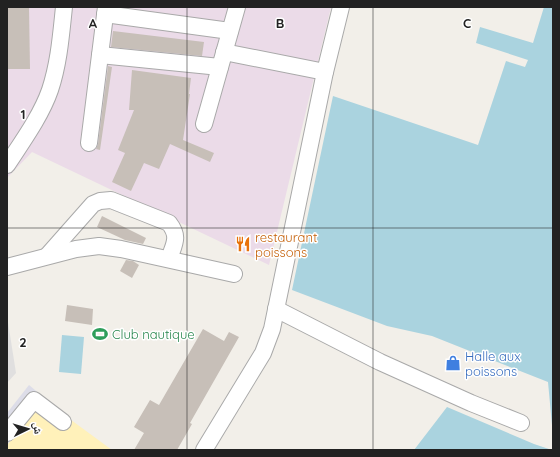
<svg xmlns="http://www.w3.org/2000/svg" width="560" height="457" viewBox="0 0 560 457" font-family="Quicksand,'Noto Naskh Arabic',sans-serif">
<rect width="100%" height="100%" fill="#f2efe9"/>
<path fill="#e0dfdf" d="M 7,316 L 16,373 L 7,383 Z"/>
<path fill="#ebdbe8" d="M 7,7 L 331,7 L 269,265 L 32,152 L 7,178 Z"/>
<path fill="#fff1ba" d="M 34,411 L 67,417 L 112,450 L 7,450 L 7,445 Z"/>
<path fill="#dddde8" d="M 29,385 L 67,417 L 59,428 L 34,411 L 7,445 L 7,413 Z"/>
<g fill="#aad3df">
<path d="M 544,7 L 553,7 L 553,436 L 548,382 L 432,336 L 387,326 L 292,290 L 333,96 L 478,145 L 506,61 L 525,67 L 528,60 L 476,43 L 480,27 L 533,43 Z"/>
<path d="M 62,335 L 84,337 L 81,374 L 59,372 Z"/>
<path d="M 447,407 L 534,444 L 552,450 L 414,450 Z"/>
</g>
<g fill="#c7bfb8">
<path d="M 7,7 L 29,7 L 30,69 L 7,69 Z"/>
<path d="M 113,31 L 204,42 L 202,56 L 111,47 Z"/>
<path d="M 108,66 L 112,67 L 100,150 L 96,149 L 98,144 Z"/>
<path d="M 132,70 L 191,78 L 189,94 L 190,94 L 183,140 L 214,153 L 210,162 L 170,144 L 159,169 L 144,163 L 131,191 L 112,182 L 125,153 L 118,150 L 134,110 L 129,110 Z"/>
<path d="M 102,216 L 146,238 L 143,244 L 125,240 L 97,227 Z"/>
<path d="M 126,260 L 133,261 L 139,265 L 132,278 L 120,271 Z"/>
<path d="M 67,305 L 93,309 L 92,325 L 65,321 Z"/>
<path d="M 203,329 L 224,341 L 229,332 L 239,337 L 190,423 L 192,424 L 177,450 L 134,450 L 144,433 L 134,427 L 150,400 L 159,405 Z"/>
</g>
<g fill="none" stroke-linecap="round" stroke-linejoin="round">
<defs>
<g id="minor">
<path d="M 105,14 L 230,31"/>
<path d="M 224,52 L 325,72"/>
<path d="M 100,55 L 220,67"/>
<path d="M 204,124 L 237,7"/>
<path d="M 89,143 L 106,7"/>
<path d="M 7,165 C 22,142 41,116 50,90 C 59,63 61,35 64,7"/>
<path d="M 47,256 L 93,204 L 100,201 L 111,200 L 169,223 C 180,237 174,244 169,259"/>
<path d="M 7,267 L 76,249 L 99,246 L 121,249 L 234,274"/>
<path d="M 276,309 L 380,362 L 471,403 L 521,423"/>
<path d="M 7,433 L 34,400 L 63,422"/>
<path d="M 204,450 L 263,353 L 272,329 L 325,72 L 341,7"/>
</g>
</defs>
<use href="#minor" stroke="#a9a9a9" stroke-width="18"/>
<use href="#minor" stroke="#fff" stroke-width="16"/>
</g>
<path fill="none" stroke="#222" stroke-width="1" stroke-opacity="0.55" d="M 187,7 L 187,450M 373,7 L 373,450M 7,228 L 553,228"/>
<defs>
<symbol id="restaurant-bare" viewBox="-9 -9 18 18"><path d="M-5-6h1v4h1v-4h1v4h1v-4h1v5L-1.5 .5V6h-2V.5L-5-1ZM5-6V6H3V1.5H1.5Q1.5-4 5-6Z" fill="#e8710a" stroke="#fff" stroke-width="2.5" paint-order="stroke"/></symbol>
<symbol id="stadium-bare" viewBox="-9 -9 18 18"><path d="M0-5a6.5 5 0 1 0 0 10a6.5 5 0 1 0 0-10ZM-3.5-1.8h7v3.6h-7Z" fill="#2e9e5b" stroke="#fff" stroke-width="2.5" paint-order="stroke"/></symbol>
<symbol id="shop-bare" viewBox="-9 -9 18 18"><path d="M-5-2.5h2.3a2.7 3.5 0 0 1 5.4 0H5L5.5 6h-11ZM-1.5-2.5h3a1.5 2.3 0 0 0-3 0Z" fill="#3f7fe0" stroke="#fff" stroke-width="2.5" paint-order="stroke"/></symbol>
</defs>
<g fill-rule="evenodd">
<use href="#restaurant-bare" x="232" y="233" width="22" height="22"/>
<use href="#stadium-bare" x="89" y="323" width="22" height="22"/>
<use href="#shop-bare" x="442" y="352" width="22" height="22"/>
</g>
<g text-anchor="middle" dominant-baseline="central" stroke-width="3" stroke-linejoin="round" paint-order="stroke">
<g font-size="13" fill="#c56008" stroke="#fff" text-anchor="start">
<text x="255" y="237">restaurant<tspan x="255" dy="15">poissons</tspan></text>
</g>
<g font-size="13" fill="#27864d" stroke="#fff" text-anchor="start">
<text x="112" y="334">Club nautique</text>
</g>
<g font-size="13" fill="#366cbe" stroke="#fff" text-anchor="start">
<text x="465" y="356">Halle aux<tspan x="465" dy="15">poissons</tspan></text>
</g>
</g>
<g font-size="13" text-anchor="middle" font-weight="bold" fill="#222" stroke="#fff" stroke-width="3" stroke-linejoin="round" paint-order="stroke">
<text x="93" y="28">A</text>
<text x="280" y="28">B</text>
<text x="467" y="28">C</text>
<text x="23" y="119">1</text>
<text x="23" y="347">2</text>
</g>
<rect width="560" height="457" fill="none" stroke="#222222" stroke-width="16"/>
<g transform="translate(28 429) rotate(85)" stroke="#ffffff" stroke-width="3" paint-order="stroke">
<path d="M0-3L7 15L0 10L-7 15Z" fill="#222222"/>
<text y="-6" font-size="11" font-weight="bold" text-anchor="middle" fill="#222222">ش</text>
</g>
</svg>
